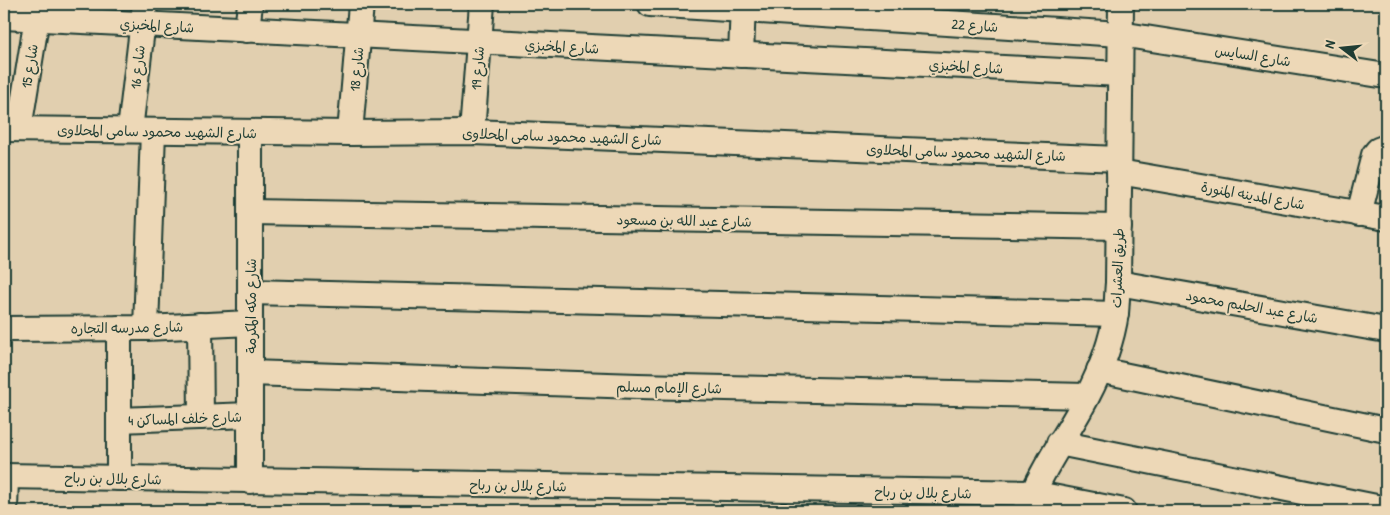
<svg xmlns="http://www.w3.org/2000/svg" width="1390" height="515" viewBox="0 0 1390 515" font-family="'Patrick Hand','Playpen Sans Arabic',sans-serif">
<rect width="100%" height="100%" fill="#e1cfaf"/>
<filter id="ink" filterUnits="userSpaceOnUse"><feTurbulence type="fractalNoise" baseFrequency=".02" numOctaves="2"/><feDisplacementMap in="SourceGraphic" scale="10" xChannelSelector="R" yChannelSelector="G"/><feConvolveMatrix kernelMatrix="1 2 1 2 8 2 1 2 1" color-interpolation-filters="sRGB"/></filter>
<g filter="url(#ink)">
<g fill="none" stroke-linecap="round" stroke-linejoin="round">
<defs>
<g id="street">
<path d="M 650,4 L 1120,34 L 1386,76"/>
<path d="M 4,17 L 1120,74"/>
<path d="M 247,30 L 250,4"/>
<path d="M 741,55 L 743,4"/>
<path d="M 4,129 L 350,133 L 472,132 L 1119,159"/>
<path d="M 19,129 L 39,5"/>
<path d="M 130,130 L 145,4"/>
<path d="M 472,132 L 482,4"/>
<path d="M 350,133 L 361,4"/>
<path d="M 1119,172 L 1386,218"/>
<path d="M 250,212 L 1119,227"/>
<path d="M 1359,214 L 1374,155 L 1378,150 L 1386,147"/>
<path d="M 1118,283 L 1386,330"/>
<path d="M 250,292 L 1116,314"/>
<path d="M 200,325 L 201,417"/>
<path d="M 146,328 L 153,131"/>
<path d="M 4,329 L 146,328 L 250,323"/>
<path d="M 1099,370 L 1386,430"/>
<path d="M 250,373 L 638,386 L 1087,396"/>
<path d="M 119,420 L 250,415"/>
<path d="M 1059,443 L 1386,509"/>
<path d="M 4,476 L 1032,493 L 1124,511"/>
<path d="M 119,478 L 119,328"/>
<path d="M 250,481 L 250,132"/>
<path d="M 5,511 L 6,476"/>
<path d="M 1025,511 C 1041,470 1067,435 1087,397 C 1100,372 1112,341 1116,313 C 1117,303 1117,293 1118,283 L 1121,4"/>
</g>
</defs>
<use href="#street" stroke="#1f3d34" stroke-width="28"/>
<use href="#street" stroke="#edd8b7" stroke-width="24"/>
</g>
</g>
<g text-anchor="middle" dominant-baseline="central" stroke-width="4" stroke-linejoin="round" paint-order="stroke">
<g font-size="14" fill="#1f3d34" stroke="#edd8b7">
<text transform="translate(157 25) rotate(3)">شارع المخبزي</text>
<text transform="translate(975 25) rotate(4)">شارع 22</text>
<text transform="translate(562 46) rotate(3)">شارع المخبزي</text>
<text transform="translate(1253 55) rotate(9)">شارع السايس</text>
<text transform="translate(29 66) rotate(-81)">شارع 15</text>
<text transform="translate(966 66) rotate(3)">شارع المخبزي</text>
<text transform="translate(137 67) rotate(-84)">شارع 16</text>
<text transform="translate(477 68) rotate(-86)">شارع 19</text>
<text transform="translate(356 69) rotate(-85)">شارع 18</text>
<text transform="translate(157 131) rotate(1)">شارع الشهيد محمود سامى المحلاوى</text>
<text transform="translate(562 136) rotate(2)">شارع الشهيد محمود سامى المحلاوى</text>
<text transform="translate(966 152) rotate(2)">شارع الشهيد محمود سامى المحلاوى</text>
<text transform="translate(1253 195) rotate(10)">شارع المدينه المنورة</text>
<text transform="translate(684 220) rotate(1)">شارع عبد الله بن مسعود</text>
<text transform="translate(1117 268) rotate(-88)">طريق العشرات</text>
<text transform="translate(250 306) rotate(-90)">شارع مكه المكرمة</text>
<text transform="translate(1252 306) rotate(10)">شارع عبد الحليم محمود</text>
<text transform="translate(127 327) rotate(-1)">شارع مدرسه التجاره</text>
<text transform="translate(669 387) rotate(1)">شارع الإمام مسلم</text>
<text transform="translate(185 418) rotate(-2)">شارع خلف المساكن 4</text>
<text transform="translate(113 478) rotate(1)">شارع بلال بن رباح</text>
<text transform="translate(518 485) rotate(1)">شارع بلال بن رباح</text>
<text transform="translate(923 492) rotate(1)">شارع بلال بن رباح</text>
</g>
</g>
<rect width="1390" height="515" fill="none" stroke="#edd8b7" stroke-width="20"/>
<rect x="10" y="10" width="1370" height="495" fill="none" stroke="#1f3d34" stroke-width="2" filter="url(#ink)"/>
<g transform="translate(1342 48) rotate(286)" stroke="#edd8b7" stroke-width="4" paint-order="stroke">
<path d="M0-4L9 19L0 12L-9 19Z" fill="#1f3d34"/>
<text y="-8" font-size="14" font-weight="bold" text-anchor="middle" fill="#1f3d34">N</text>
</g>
</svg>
